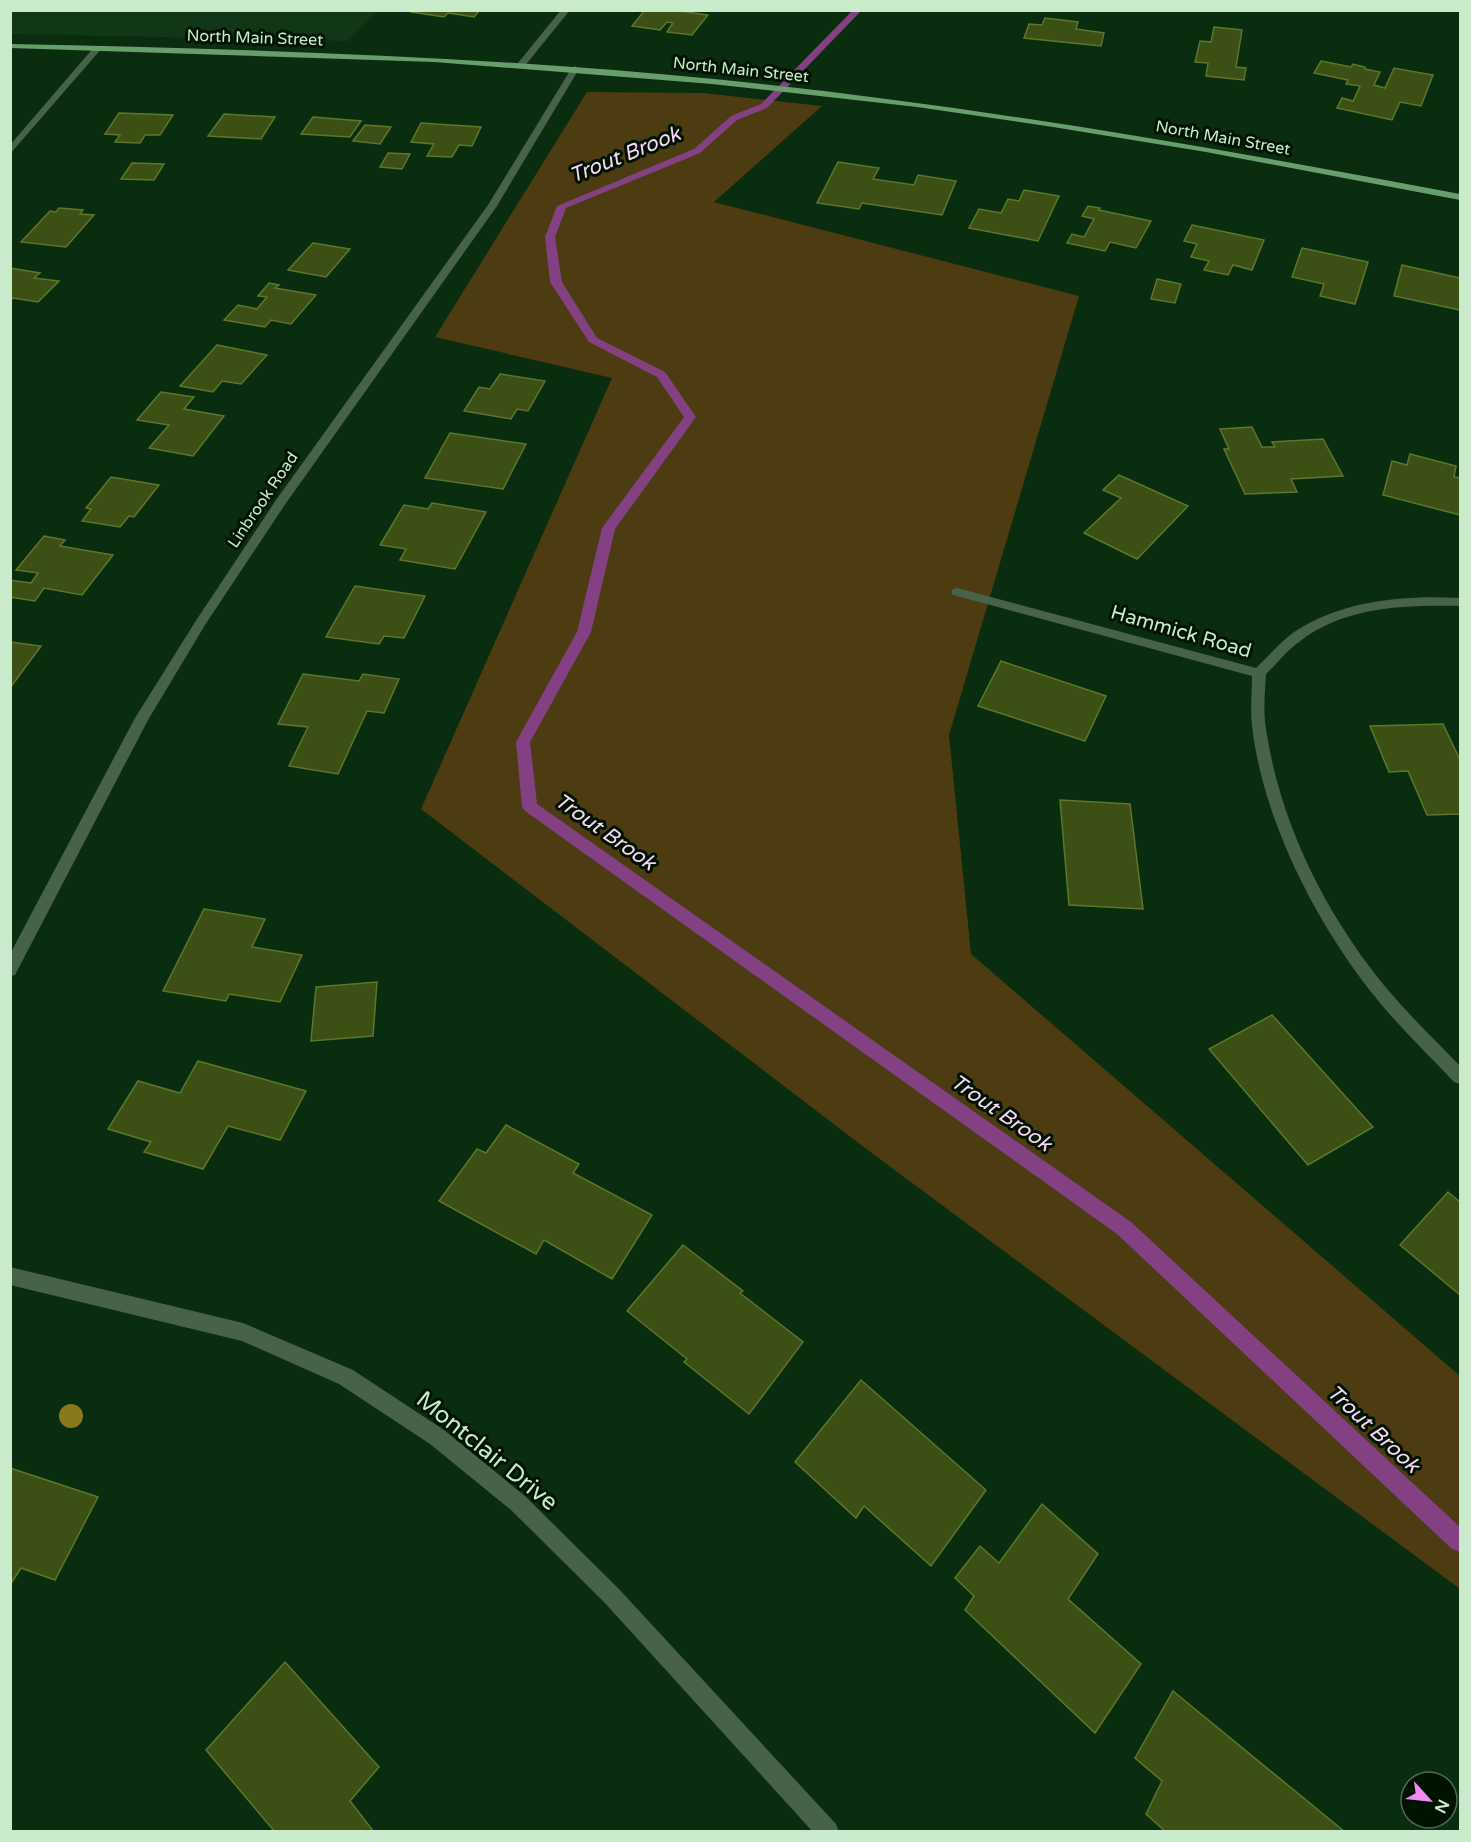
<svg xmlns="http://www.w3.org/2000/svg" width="1471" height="1842" viewBox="0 0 1471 1842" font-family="'Varela Round',sans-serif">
<rect width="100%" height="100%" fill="#0a2c0f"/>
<path fill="#113717" d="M 11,10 L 378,10 L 378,11 L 348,41 L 11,34 Z"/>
<path fill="#4d3c11" d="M 587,92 L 703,93 L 822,106 L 714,202 L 1079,296 L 949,735 L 971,954 L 1460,1376 L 1460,1589 L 869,1151 L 421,809 L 612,378 L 435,337 Z"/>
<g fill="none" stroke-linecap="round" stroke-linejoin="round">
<path fill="#834184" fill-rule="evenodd" d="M 853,10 L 862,10 L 767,108 L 737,120 L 700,153 L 566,208 L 555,237 L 562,282 L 597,338 L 665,372 L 696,417 L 615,529 L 591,632 L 530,742 L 537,804 L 1131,1222 L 1460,1527 L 1460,1552 L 1452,1549 L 1117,1234 L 525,811 L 522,807 L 516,742 L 577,632 L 602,528 L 684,417 L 657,377 L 589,342 L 550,282 L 545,237 L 557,206 L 694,149 L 731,116 L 761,104 Z"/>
</g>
<g fill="#3c5015" stroke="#5c772a" stroke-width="1.5">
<path d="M 413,10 L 480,10 L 474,17 L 448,13 L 444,17 L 411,12 Z"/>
<path d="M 645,10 L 673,10 L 708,15 L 692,35 L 667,32 L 673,23 L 667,22 L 660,30 L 632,26 Z"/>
<path d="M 1045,18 L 1078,22 L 1076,29 L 1104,33 L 1101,46 L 1024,38 L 1029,24 L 1042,25 Z"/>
<path d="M 1214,27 L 1242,30 L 1236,67 L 1246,68 L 1244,80 L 1206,76 L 1208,63 L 1195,62 L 1200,41 L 1211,42 Z"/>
<path d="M 1321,61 L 1351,67 L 1353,64 L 1365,67 L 1365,69 L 1380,72 L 1374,85 L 1385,88 L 1394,68 L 1433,75 L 1421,106 L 1400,102 L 1392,120 L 1337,108 L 1342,98 L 1353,101 L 1360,86 L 1346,84 L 1348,80 L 1314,73 Z"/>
<path d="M 119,113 L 173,115 L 160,135 L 145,135 L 140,143 L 115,142 L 120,135 L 105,134 Z"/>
<path d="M 224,114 L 275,117 L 261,139 L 208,136 Z"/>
<path d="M 313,117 L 361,121 L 350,137 L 301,134 Z"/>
<path d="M 421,123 L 481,127 L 472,146 L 459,145 L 452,157 L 427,156 L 434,144 L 411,142 Z"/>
<path d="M 365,125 L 391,127 L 380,144 L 353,141 Z"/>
<path d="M 388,153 L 410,154 L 402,169 L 380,167 Z"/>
<path d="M 838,162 L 879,168 L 873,179 L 914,185 L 918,175 L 956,181 L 942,215 L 862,203 L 859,209 L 817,203 Z"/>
<path d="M 132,163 L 164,164 L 154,180 L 121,179 Z"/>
<path d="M 1024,190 L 1059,196 L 1038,241 L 969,228 L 979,209 L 1001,213 L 1008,199 L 1019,201 Z"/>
<path d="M 1088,206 L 1100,208 L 1099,210 L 1151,221 L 1136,248 L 1110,242 L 1105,251 L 1067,243 L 1072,234 L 1084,237 L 1094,219 L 1082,216 Z"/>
<path d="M 59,208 L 83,210 L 80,214 L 94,215 L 66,247 L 21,242 L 50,211 L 56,212 Z"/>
<path d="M 1192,225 L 1264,240 L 1252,270 L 1233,265 L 1228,275 L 1204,270 L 1209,261 L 1191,257 L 1197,244 L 1184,241 Z"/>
<path d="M 313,243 L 350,249 L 326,277 L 288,270 Z"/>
<path d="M 1302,248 L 1368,262 L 1355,304 L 1320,296 L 1324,284 L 1292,277 Z"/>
<path d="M 1402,265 L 1460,278 L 1460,310 L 1394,296 Z"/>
<path d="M 10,268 L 40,273 L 34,278 L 59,281 L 38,302 L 13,298 L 10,301 Z"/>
<path d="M 1157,279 L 1181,284 L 1175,303 L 1151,299 Z"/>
<path d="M 269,283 L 279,285 L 275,288 L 316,295 L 291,324 L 271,320 L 265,327 L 224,320 L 238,305 L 257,309 L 267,297 L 258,296 Z"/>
<path d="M 217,345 L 267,355 L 241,384 L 222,381 L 213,392 L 180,386 Z"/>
<path d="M 500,374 L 545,381 L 528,411 L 517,409 L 511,419 L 464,411 L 479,387 L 490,389 Z"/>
<path d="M 161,392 L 194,397 L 184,409 L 224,416 L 193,456 L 149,448 L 169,425 L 137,420 Z"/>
<path d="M 1252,427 L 1262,447 L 1275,447 L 1272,442 L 1323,439 L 1343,476 L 1291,479 L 1297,492 L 1245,494 L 1224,449 L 1229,449 L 1220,429 Z"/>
<path d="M 450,433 L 526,444 L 503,489 L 425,478 Z"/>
<path d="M 1410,454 L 1456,466 L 1454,477 L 1460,478 L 1460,515 L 1383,495 L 1392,461 L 1407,465 Z"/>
<path d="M 1119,475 L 1188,506 L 1137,559 L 1084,533 L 1121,498 L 1103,490 Z"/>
<path d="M 111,477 L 159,485 L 134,517 L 129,516 L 120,527 L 82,521 L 91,509 L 86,508 Z"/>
<path d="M 432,503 L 486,512 L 455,569 L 400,560 L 406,549 L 380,545 L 404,505 L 428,509 Z"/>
<path d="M 44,536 L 65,540 L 60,546 L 113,555 L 82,595 L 44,588 L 35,601 L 10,597 L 10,580 L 31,583 L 38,573 L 16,570 Z"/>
<path d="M 355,586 L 425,596 L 404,638 L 384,636 L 379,644 L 326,637 Z"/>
<path d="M 10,642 L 41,646 L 10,688 Z"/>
<path d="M 1001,661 L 1106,696 L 1085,741 L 978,706 Z"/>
<path d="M 303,674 L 359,681 L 363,674 L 399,679 L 384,713 L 367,711 L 338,774 L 289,766 L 308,727 L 278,724 Z"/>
<path d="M 1443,724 L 1460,760 L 1460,814 L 1427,815 L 1408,771 L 1389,772 L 1370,726 Z"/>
<path d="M 1060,800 L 1130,804 L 1143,909 L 1069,905 Z"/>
<path d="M 204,909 L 265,919 L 252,947 L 302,955 L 280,1002 L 229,994 L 226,1001 L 163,991 Z"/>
<path d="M 377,982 L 373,1036 L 311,1041 L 316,987 Z"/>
<path d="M 1272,1015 L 1373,1127 L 1308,1165 L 1209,1049 Z"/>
<path d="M 198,1061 L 306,1091 L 280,1140 L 228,1126 L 203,1169 L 144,1152 L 151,1142 L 108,1129 L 138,1081 L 180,1093 Z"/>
<path d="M 506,1125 L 579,1164 L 573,1173 L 652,1215 L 612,1279 L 544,1240 L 536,1254 L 439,1201 L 477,1149 L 486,1153 Z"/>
<path d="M 1448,1192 L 1460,1202 L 1460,1295 L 1400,1245 Z"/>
<path d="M 683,1245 L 743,1291 L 740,1293 L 803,1342 L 749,1414 L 684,1362 L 687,1359 L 627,1311 Z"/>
<path d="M 861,1380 L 986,1490 L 931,1566 L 864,1506 L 856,1518 L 795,1462 Z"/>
<path d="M 10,1468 L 98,1497 L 55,1580 L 21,1568 L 10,1585 Z"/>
<path d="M 1042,1504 L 1098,1554 L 1068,1599 L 1141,1664 L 1095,1733 L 965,1610 L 974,1596 L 955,1578 L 980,1546 L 999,1563 Z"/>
<path d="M 285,1662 L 379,1767 L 350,1801 L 374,1832 L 275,1832 L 206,1750 Z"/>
<path d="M 1173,1691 L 1345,1832 L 1166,1832 L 1146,1814 L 1162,1781 L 1135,1758 Z"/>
</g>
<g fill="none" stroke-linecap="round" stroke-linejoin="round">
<g fill="#486149" fill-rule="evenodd">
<path d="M 561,10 L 570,10 L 524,67 L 518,67 L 518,63 Z"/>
<path d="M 95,46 L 102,48 L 10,154 L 10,145 Z"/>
<path d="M 575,66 L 579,69 L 497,206 L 284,506 L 205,625 L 148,720 L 15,975 L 10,976 L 10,954 L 135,718 L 197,619 L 276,500 L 488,205 L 571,69 Z"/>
<path d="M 957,588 L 1256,668 C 1269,656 1280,642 1294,632 C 1343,600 1403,595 1460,598 L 1460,606 C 1405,605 1345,606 1299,642 C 1286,651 1277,664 1266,674 C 1265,693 1263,711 1266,729 C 1280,824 1327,917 1388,990 C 1411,1017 1436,1041 1460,1066 L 1460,1084 L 1454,1082 C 1428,1054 1400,1028 1376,998 C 1317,925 1263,821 1252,726 C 1250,710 1252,693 1252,676 L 953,595 L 951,592 L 953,589 Z"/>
<path d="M 10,1267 L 243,1323 L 353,1370 L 444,1430 L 525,1496 L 618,1588 L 836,1824 L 839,1832 L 813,1832 L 604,1602 L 511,1510 L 430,1444 L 339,1384 L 242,1341 L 10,1285 Z"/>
</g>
<path fill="#689e6c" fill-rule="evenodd" d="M 10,44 C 245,49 480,56 714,79 C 965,104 1212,147 1460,194 L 1460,200 L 1206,152 L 1053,127 L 917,107 L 712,84 L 434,62 L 10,48 Z"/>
</g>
<circle fill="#877a1d" cx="71" cy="1416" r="12"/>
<g text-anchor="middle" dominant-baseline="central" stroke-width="6" stroke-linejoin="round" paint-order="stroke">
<g font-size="16" fill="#caebcb" stroke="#001301">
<text transform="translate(255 38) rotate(2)">North Main Street</text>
<text transform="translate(741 70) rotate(6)">North Main Street</text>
<text transform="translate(1223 138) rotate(10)">North Main Street</text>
<text transform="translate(263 500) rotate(-56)">Linbrook Road</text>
</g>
<g font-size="20" fill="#caebcb" stroke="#001301">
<text transform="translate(1181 632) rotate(16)">Hammick Road</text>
</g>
<g font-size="21" font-style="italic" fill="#fbd6fb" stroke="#001301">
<text transform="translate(625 155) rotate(-22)">Trout Brook</text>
<text transform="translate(605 832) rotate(35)">Trout Brook</text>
<text transform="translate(1001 1113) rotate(35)">Trout Brook</text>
<text transform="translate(1373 1429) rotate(43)">Trout Brook</text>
</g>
<g font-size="24" fill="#caebcb" stroke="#001301">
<text transform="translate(487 1451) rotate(39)">Montclair Drive</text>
</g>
</g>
<rect width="1471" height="1842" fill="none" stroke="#caebcb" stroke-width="24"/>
<g transform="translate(1429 1800) rotate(117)"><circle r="28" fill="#001301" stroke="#516952" stroke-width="1.5"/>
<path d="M0-4.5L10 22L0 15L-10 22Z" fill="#f18af4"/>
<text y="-9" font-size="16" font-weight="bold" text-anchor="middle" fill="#caebcb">N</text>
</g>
</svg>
